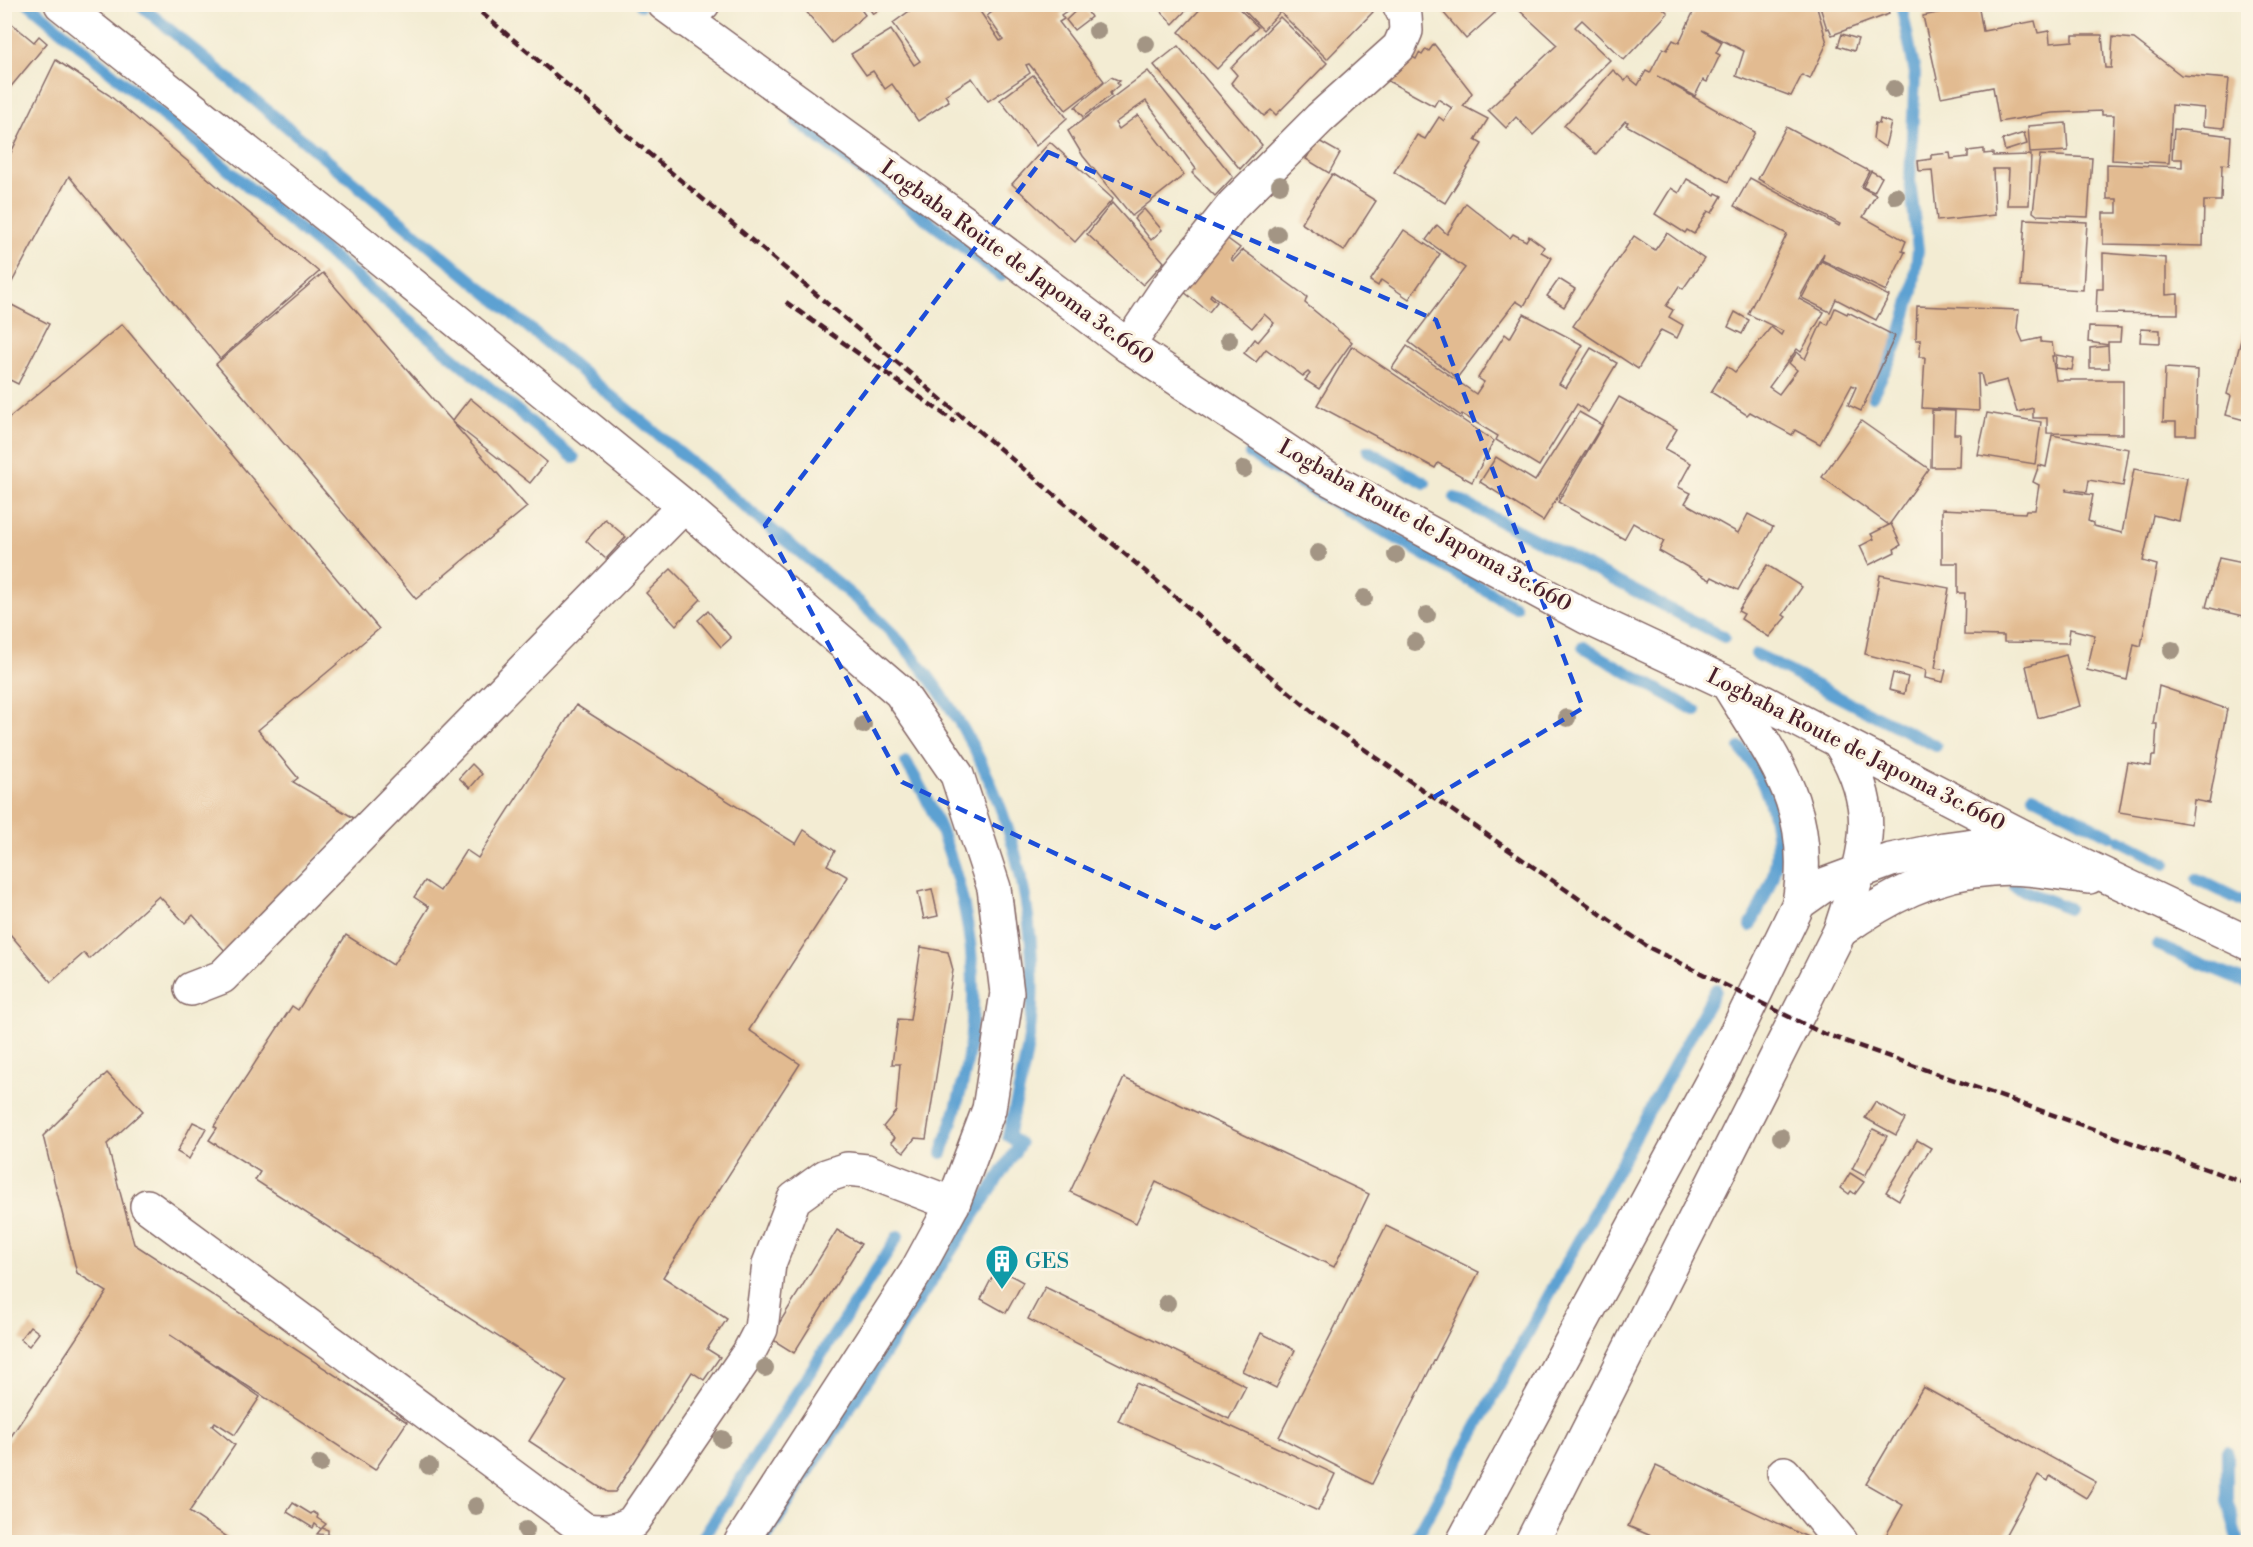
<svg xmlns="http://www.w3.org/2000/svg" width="2253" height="1547" viewBox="0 0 2253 1547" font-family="'Libre Bodoni',serif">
<rect width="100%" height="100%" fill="#fcf5e5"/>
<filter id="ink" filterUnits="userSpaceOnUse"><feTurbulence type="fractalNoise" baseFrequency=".0167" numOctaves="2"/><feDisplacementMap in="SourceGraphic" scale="12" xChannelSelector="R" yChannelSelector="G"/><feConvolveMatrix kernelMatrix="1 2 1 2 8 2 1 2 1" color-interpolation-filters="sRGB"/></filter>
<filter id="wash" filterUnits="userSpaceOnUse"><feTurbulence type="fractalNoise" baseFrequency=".008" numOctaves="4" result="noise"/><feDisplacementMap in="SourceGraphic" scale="24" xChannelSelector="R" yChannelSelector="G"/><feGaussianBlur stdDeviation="1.35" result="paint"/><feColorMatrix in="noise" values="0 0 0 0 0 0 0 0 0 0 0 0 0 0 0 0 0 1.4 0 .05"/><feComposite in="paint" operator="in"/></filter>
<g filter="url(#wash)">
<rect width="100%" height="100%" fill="#f3ecd3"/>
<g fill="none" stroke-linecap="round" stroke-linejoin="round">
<g stroke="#5da1d2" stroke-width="12">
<path d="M 29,4 L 574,458"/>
<path d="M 139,4 L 775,532 C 818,568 864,602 901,643 C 990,743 1038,873 1032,1006 C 1030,1050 1018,1093 1008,1136 L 1020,1144 L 763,1542"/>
<path d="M 641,4 L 641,5"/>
<path d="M 797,121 L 1001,276"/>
<path d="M 1872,396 L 1896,348 L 1913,291 L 1918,250 L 1910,181 L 1915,73 L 1901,4"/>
<path d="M 1368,451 L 1425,483"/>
<path d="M 1250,454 L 1515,607"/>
<path d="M 1455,498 L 1724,637"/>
<path d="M 1583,647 L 1696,711"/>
<path d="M 1756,654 L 1871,714"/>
<path d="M 1876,716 L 1936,746"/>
<path d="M 1740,748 C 1768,780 1784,834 1773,875 C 1768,893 1758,910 1750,926"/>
<path d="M 906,762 C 959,848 985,955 968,1056 C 963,1089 952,1121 942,1153"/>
<path d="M 2033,796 L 2111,836"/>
<path d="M 2120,840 L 2165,863"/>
<path d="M 2197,879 L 2248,904"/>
<path d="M 2015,887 L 2068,908"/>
<path d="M 2157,945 L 2248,983"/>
<path d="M 2227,1451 L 2227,1500 L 2239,1542"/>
<path d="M 700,1542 L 898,1236"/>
<path d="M 1414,1542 L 1716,989"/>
</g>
</g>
<g id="blocks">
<g fill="#e2bb91">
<path d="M 800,4 L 857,4 L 865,15 L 832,43 Z"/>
<path d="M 866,4 L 886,4 L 873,14 Z"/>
<path d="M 919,4 L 975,4 L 1000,41 L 1003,39 L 987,16 L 992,12 L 986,4 L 1077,4 L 1061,15 L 1064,19 L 1059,22 L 1104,81 L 1066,110 L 1029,64 L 1026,65 L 1030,73 L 988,101 L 972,78 L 945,95 L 949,101 L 918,121 L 892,84 L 885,89 L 873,71 L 866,75 L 851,54 L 891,30 L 914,65 L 920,61 L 893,23 Z"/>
<path d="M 1083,4 L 1091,17 L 1074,30 L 1066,20 Z"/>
<path d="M 1154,4 L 1192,4 L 1173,24 Z"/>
<path d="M 1205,4 L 1234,4 L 1258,27 L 1217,69 L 1179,32 Z"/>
<path d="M 1238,4 L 1365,4 L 1373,12 L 1327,59 L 1280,12 L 1263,30 Z"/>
<path d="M 1436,4 L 1505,4 L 1466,39 Z"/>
<path d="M 1527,4 L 1659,4 L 1668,13 L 1624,60 L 1582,20 L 1575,27 L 1610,60 L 1533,135 L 1516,117 L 1506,128 L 1488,110 L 1557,45 L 1520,11 Z"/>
<path d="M 1697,4 L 1816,4 L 1827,43 L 1810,79 L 1802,75 L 1791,96 L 1736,76 L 1744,51 L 1702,30 L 1722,42 L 1716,53 L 1720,55 L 1707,82 L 1703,80 L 1695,96 L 1657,76 L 1755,132 L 1728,182 L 1626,125 L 1628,122 L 1625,121 L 1596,154 L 1564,126 L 1613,70 L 1625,81 L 1628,77 L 1638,85 L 1646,71 L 1650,73 L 1663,48 L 1667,50 L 1673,40 L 1679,43 Z"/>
<path d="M 1819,4 L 1885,4 L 1889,14 L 1832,35 L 1829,28 L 1827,29 Z"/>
<path d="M 1978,4 L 1983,31 L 2035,21 L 2038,33 L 2049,31 L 2050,43 L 2073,41 L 2073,35 L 2102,35 L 2105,68 L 2111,68 L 2113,37 L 2134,39 L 2181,75 L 2229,79 L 2224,128 L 2203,126 L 2204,108 L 2172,105 L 2169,163 L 2112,160 L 2114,115 L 2102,115 L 2102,111 L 2052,113 L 1999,122 L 1993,87 L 1941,97 L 1923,16 Z"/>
<path d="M 4,17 L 34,42 L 39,36 L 47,43 L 4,95 Z"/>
<path d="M 1280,17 L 1327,63 L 1276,115 L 1271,110 L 1264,116 L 1231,83 L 1237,75 L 1231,68 Z"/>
<path d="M 1842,34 L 1858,39 L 1854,51 L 1838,46 Z"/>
<path d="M 1434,44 L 1472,93 L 1463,106 L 1488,119 L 1475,140 L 1482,144 L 1445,203 L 1394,172 L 1417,135 L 1425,139 L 1439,117 L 1444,121 L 1452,108 L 1438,99 L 1434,106 L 1388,81 L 1412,57 L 1416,59 L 1419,53 L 1422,55 L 1426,49 L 1429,51 Z"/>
<path d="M 1178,46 L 1262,145 L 1240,169 L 1154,65 Z"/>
<path d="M 56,60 L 109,95 L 319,272 L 220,359 L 69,176 L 4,297 L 6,163 Z"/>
<path d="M 1148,71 L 1233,177 L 1215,196 L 1192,173 L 1196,169 L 1146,101 L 1115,123 L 1119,129 L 1138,115 L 1184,175 L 1132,216 L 1083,156 L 1068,131 Z"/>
<path d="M 1033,75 L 1067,118 L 1036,146 L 1000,100 Z"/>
<path d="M 1111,77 L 1120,81 L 1117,83 L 1119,85 L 1110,93 L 1111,95 L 1083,117 L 1075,107 Z"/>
<path d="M 1880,119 L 1891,123 L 1885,147 L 1873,139 L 1875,123 L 1879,124 Z"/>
<path d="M 2066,123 L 2068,151 L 2030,153 L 2028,126 Z"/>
<path d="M 1786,127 L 1869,171 L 1861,187 L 1876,195 L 1863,217 L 1906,241 L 1902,251 L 1905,252 L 1886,291 L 1822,260 L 1824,253 L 1799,299 L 1824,312 L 1801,352 L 1797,349 L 1769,387 L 1779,394 L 1797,370 L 1789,363 L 1797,352 L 1805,359 L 1822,322 L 1828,325 L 1835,308 L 1847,314 L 1848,312 L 1895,336 L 1861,411 L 1848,405 L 1856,387 L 1852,385 L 1820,444 L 1795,430 L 1792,435 L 1750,412 L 1747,415 L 1711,392 L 1727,366 L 1735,372 L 1771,327 L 1781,335 L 1783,331 L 1748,314 L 1787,234 L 1734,206 L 1750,178 L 1839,226 L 1840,224 L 1758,179 Z"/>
<path d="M 2174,129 L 2231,136 L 2229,165 L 2222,164 L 2221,201 L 2204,201 L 2203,246 L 2103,244 L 2103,213 L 2117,213 L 2117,199 L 2107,199 L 2107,164 L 2182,167 L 2182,159 L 2172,159 Z"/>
<path d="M 2024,133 L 2027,144 L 2005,151 L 2002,140 Z"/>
<path d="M 1317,140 L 1340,153 L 1329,173 L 1306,159 Z"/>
<path d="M 1050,142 L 1113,199 L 1075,242 L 1012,184 Z"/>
<path d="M 1984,149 L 1984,154 L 1993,153 L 1993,156 L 2031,155 L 2029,205 L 2007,205 L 2009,169 L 1993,169 L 1995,215 L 1937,221 L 1932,170 L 1919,171 L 1918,161 L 1931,159 L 1931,155 L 1950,153 L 1951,159 L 1968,157 L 1968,151 Z"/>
<path d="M 2040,155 L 2092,158 L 2088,217 L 2037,215 L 2033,212 Z"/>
<path d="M 1871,171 L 1882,177 L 1874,192 L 1863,187 Z"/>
<path d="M 1332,174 L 1376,201 L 1344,251 L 1301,223 Z"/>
<path d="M 1687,179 L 1715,195 L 1716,193 L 1722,196 L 1712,213 L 1708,211 L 1694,234 L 1687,230 L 1685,233 L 1655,214 L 1671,188 L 1679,193 Z"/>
<path d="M 1112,203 L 1164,262 L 1143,285 L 1087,234 Z"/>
<path d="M 1466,203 L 1510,238 L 1513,234 L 1526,241 L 1529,236 L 1544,247 L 1541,252 L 1552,258 L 1524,306 L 1516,301 L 1457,378 L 1409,342 L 1465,268 L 1426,240 L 1437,225 L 1447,234 Z"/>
<path d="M 1144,209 L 1162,230 L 1151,240 L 1134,219 Z"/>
<path d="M 2025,219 L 2087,222 L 2083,290 L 2021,286 Z"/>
<path d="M 1404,230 L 1440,254 L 1409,299 L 1381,280 L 1378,286 L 1370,281 Z"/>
<path d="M 1667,233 L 1704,259 L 1683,289 L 1679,286 L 1666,306 L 1673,310 L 1669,317 L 1683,325 L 1677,338 L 1661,330 L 1638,369 L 1573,326 L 1634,236 L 1655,250 Z"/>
<path d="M 1225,237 L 1240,248 L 1231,259 L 1233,261 L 1243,250 L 1307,297 L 1305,303 L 1352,342 L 1319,389 L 1305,380 L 1310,374 L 1308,372 L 1303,376 L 1266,349 L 1256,362 L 1244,353 L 1255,339 L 1258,342 L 1274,323 L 1264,314 L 1252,328 L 1211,294 L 1210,296 L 1217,302 L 1209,312 L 1179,288 Z"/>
<path d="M 2103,253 L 2166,258 L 2166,295 L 2178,294 L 2178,314 L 2096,313 L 2097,289 L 2103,289 Z"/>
<path d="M 1821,261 L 1889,296 L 1876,320 L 1836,299 L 1830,312 L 1802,298 Z"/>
<path d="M 323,273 L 452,421 L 470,398 L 547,462 L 530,483 L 452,422 L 527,507 L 416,599 L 216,364 Z"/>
<path d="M 1559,279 L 1575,289 L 1564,307 L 1547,296 Z"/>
<path d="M 4,301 L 49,324 L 18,384 L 4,377 Z"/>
<path d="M 1917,306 L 2019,310 L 2017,328 L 2023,342 L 2041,338 L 2041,342 L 2052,343 L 2054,356 L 2052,356 L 2056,380 L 2123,380 L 2123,434 L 2047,433 L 2047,418 L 2033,418 L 2033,408 L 2017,412 L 2007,380 L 1984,386 L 1981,374 L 1978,374 L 1979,411 L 1922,408 L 1925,357 L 1919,357 L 1921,340 L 1916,340 Z"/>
<path d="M 1735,312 L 1749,320 L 1742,334 L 1728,327 Z"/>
<path d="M 2248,313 L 2248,421 L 2226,415 L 2231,396 L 2227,394 Z"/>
<path d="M 1524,314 L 1583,345 L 1559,384 L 1566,388 L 1591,348 L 1617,363 L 1588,412 L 1577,404 L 1539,466 L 1496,440 L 1498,436 L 1462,414 L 1461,416 L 1392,368 L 1407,346 L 1476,394 L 1484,382 L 1478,378 L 1505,334 L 1510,338 Z"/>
<path d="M 122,324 L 379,629 L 258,730 L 298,778 L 293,782 L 354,818 L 226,952 L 193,915 L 185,923 L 159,896 L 89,959 L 84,953 L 51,982 L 4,927 L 4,422 Z"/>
<path d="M 2089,327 L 2121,328 L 2120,342 L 2108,342 L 2108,345 L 2088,342 Z"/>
<path d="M 2141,329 L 2160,330 L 2160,343 L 2140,342 Z"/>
<path d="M 1352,346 L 1494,441 L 1472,482 L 1438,463 L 1435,468 L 1317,405 Z"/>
<path d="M 2108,346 L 2109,368 L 2090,368 L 2090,348 Z"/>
<path d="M 2056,355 L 2074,358 L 2072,370 L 2055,368 Z"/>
<path d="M 2165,368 L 2198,370 L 2196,435 L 2176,435 L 2176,422 L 2163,422 Z"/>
<path d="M 1619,397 L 1677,429 L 1665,449 L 1691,463 L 1678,487 L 1691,493 L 1685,503 L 1738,533 L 1748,514 L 1773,527 L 1738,590 L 1712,577 L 1710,580 L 1659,551 L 1664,541 L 1633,523 L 1624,539 L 1558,502 Z"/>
<path d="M 1932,410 L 1955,411 L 1954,434 L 1960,434 L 1959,467 L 1931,467 Z"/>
<path d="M 1579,412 L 1602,425 L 1543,521 L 1480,482 L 1496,457 L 1535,481 Z"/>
<path d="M 1987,413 L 2041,422 L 2035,464 L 1978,455 Z"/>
<path d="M 1861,421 L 1929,469 L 1889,525 L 1822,477 Z"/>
<path d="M 2052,435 L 2129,449 L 2123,486 L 2089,480 L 2087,492 L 2067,489 L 2066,491 L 2093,495 L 2088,521 L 2093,523 L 2093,526 L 2122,533 L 2134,469 L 2187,478 L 2179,521 L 2153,515 L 2143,561 L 2157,565 L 2141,646 L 2134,644 L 2127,680 L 2087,670 L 2095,635 L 2070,629 L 2068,643 L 2004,642 L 2004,636 L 1964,635 L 1965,593 L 1958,593 L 1958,563 L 1942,563 L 1942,509 L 2025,513 L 2026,510 L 2035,510 L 2039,485 L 2033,482 L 2039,465 L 2046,467 Z"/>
<path d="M 605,519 L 626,537 L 606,559 L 586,541 Z"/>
<path d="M 1891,524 L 1901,545 L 1894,549 L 1895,552 L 1869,565 L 1860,546 L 1874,539 L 1871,534 Z"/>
<path d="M 2219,558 L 2248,564 L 2248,617 L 2206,607 Z"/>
<path d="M 1767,565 L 1802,587 L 1783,615 L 1786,617 L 1769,637 L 1741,619 L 1744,614 L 1738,611 Z"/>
<path d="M 671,569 L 701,599 L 676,625 L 646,593 Z"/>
<path d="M 1880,575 L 1949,588 L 1935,668 L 1946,670 L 1943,682 L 1925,678 L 1926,670 L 1865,654 Z"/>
<path d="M 708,611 L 731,638 L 721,647 L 698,620 Z"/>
<path d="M 2066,655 L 2080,706 L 2038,718 L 2026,666 Z"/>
<path d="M 1893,673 L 1908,677 L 1904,694 L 1889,690 Z"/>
<path d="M 2159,686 L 2227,709 L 2209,803 L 2194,800 L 2191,824 L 2119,812 L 2128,762 L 2151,766 L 2152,756 L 2155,756 L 2157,724 L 2153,724 Z"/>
<path d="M 576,705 L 796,844 L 804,830 L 835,851 L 827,865 L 848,877 L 749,1030 L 800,1064 L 663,1277 L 727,1319 L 707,1349 L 720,1357 L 704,1380 L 692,1372 L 615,1492 L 607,1492 L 529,1441 L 567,1381 L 255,1180 L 260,1172 L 209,1140 L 217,1128 L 214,1126 L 292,1006 L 298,1010 L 346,935 L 393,965 L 429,907 L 414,897 L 425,881 L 440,891 L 466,850 L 478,858 Z"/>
<path d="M 472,764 L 482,774 L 470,788 L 459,778 Z"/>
<path d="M 932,889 L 938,916 L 924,919 L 918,892 Z"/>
<path d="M 921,947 L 948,952 L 953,970 L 926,1139 L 915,1138 L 904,1152 L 891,1142 L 895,1138 L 883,1127 L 896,1111 L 900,1064 L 892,1064 L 898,1019 L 910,1020 Z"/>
<path d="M 107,1073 L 143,1111 L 107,1144 L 134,1244 L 407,1422 L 375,1470 L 170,1335 L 260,1397 L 235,1435 L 215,1422 L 212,1426 L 235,1445 L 189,1512 L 235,1542 L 4,1542 L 4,1447 L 107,1292 L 77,1273 L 43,1136 Z"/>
<path d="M 1124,1078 L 1369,1194 L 1334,1267 L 1156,1182 L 1136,1223 L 1070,1192 Z"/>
<path d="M 1875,1102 L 1905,1119 L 1896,1135 L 1865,1118 Z"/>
<path d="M 193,1122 L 206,1128 L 189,1159 L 177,1152 Z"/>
<path d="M 1873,1129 L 1887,1136 L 1865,1176 L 1852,1169 Z"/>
<path d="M 1917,1140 L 1931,1148 L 1899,1200 L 1886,1192 Z"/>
<path d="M 1850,1173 L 1864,1182 L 1855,1194 L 1851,1191 L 1849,1194 L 1841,1188 Z"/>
<path d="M 1386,1226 L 1479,1272 L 1372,1484 L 1279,1437 Z"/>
<path d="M 837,1230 L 861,1244 L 794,1353 L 770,1338 Z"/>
<path d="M 997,1268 L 1023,1282 L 1006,1313 L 981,1299 Z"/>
<path d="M 1045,1287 L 1246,1386 L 1229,1419 L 1028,1319 Z"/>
<path d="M 30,1326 L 39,1333 L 29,1346 L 20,1339 Z"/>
<path d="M 1261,1333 L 1295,1350 L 1276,1388 L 1242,1371 Z"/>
<path d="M 1136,1383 L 1335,1474 L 1318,1511 L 1118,1421 Z"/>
<path d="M 1923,1387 L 2096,1482 L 2086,1498 L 2050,1476 L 2048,1481 L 2038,1475 L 2006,1534 L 2021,1542 L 1890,1542 L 1884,1539 L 1903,1505 L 1866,1484 Z"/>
<path d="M 1656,1466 L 1818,1542 L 1665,1542 L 1628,1526 Z"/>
<path d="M 293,1503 L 311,1514 L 313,1512 L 318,1515 L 317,1518 L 326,1524 L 322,1528 L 328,1530 L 328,1535 L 317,1534 L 321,1529 L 315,1524 L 313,1528 L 287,1512 Z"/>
</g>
</g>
</g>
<g filter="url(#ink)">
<use href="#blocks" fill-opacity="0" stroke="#856766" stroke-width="1.5"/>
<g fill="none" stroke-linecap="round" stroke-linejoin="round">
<defs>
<g id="minor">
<path d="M 61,4 L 349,233 L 684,506 L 900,692 L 957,775 L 994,888 L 1007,993 L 989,1109 L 953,1204 L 916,1272 L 741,1542"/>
<path d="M 684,20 L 703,4"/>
<path d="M 1128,346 L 1167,288 L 1233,205 L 1320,118 L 1399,47 L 1406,31 L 1405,16 L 1399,4"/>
<path d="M 191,989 L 222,977 L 684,506"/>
<path d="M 147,1206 L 585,1530 C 605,1532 616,1532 633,1522 L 748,1354 L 761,1329 L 769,1264 L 794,1199 L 826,1176 L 847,1169 L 867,1171 L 953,1204"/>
<path d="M 1784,1473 L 1841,1542"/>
<path d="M 1463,1542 L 1716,1074 L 1799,903 L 1826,884 L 1891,860 L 1944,849 L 2026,838"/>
<path d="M 1532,1542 L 1840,931 C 1864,855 1884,813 1838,740"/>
</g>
<g id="major">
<path d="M 664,4 L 964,222 L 1128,346 L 1326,477 L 1586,617 L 1727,683 L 2026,838 L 2248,943"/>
<path d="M 1727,683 C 1774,761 1815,806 1799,903"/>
<path d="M 1840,931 C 1885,899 1935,872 1992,869 C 2025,866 2057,873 2089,877"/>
</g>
</defs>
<use href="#minor" stroke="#856766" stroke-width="36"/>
<use href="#major" stroke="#856766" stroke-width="36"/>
<use href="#minor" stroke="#fff" stroke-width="33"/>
<use href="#major" stroke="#fff" stroke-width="33"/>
<g stroke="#4a1f2b" stroke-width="4.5" stroke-dasharray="9 4.5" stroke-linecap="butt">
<path d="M 471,4 L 1321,719 L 1648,947 L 1822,1033 L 2248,1184"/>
<path d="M 786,302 L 955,422"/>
</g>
</g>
<g fill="#a39584">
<circle cx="1097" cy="31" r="9"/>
<circle cx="1146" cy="44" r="9"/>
<circle cx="1894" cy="89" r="9"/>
<circle cx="1280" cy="185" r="9"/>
<circle cx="1896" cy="196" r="9"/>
<circle cx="1277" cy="234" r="9"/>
<circle cx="1229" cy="340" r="9"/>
<circle cx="1244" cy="469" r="9"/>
<circle cx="1318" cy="553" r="9"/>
<circle cx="1396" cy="555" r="9"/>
<circle cx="1364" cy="598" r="9"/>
<circle cx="1427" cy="615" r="9"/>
<circle cx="1415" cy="642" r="9"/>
<circle cx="2172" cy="650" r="9"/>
<circle cx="1567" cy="718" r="9"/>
<circle cx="863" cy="725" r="9"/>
<circle cx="1781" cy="1137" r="9"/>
<circle cx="1167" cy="1303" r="9"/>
<circle cx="765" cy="1368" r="9"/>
<circle cx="722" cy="1439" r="9"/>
<circle cx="320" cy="1464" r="9"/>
<circle cx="429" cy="1466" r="9"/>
<circle cx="476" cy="1506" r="9"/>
<circle cx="526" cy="1530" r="9"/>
</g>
</g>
<path fill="none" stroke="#1d4ed8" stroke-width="4.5" stroke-dasharray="12 8" stroke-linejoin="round" d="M 1048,152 L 1436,320 L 1583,708 L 1215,928 L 902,782 L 765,525 Z"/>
<defs>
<symbol id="building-pin" viewBox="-11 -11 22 30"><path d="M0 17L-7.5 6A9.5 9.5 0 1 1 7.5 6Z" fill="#0f9aa8" stroke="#fcf5e5"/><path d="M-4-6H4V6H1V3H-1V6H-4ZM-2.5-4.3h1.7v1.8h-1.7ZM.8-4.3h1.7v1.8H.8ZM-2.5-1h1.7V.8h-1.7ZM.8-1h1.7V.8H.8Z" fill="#fff"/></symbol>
</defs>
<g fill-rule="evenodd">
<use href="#building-pin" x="983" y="1242" width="38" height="52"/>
</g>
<g text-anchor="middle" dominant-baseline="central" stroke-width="6" stroke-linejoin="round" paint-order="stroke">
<g font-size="22" fill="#4a1f2b" stroke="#fcf5e5">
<text transform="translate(1017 263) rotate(36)">Logbaba Route de Japoma 3c.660</text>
<text transform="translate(1425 526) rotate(29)">Logbaba Route de Japoma 3c.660</text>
<text transform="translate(1856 750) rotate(27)">Logbaba Route de Japoma 3c.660</text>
</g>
<g font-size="22" fill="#0d838f" stroke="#fcf5e5" text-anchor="start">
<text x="1025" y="1261">GES</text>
</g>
</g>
<rect width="2253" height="1547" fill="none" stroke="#fcf5e5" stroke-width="24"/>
</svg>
